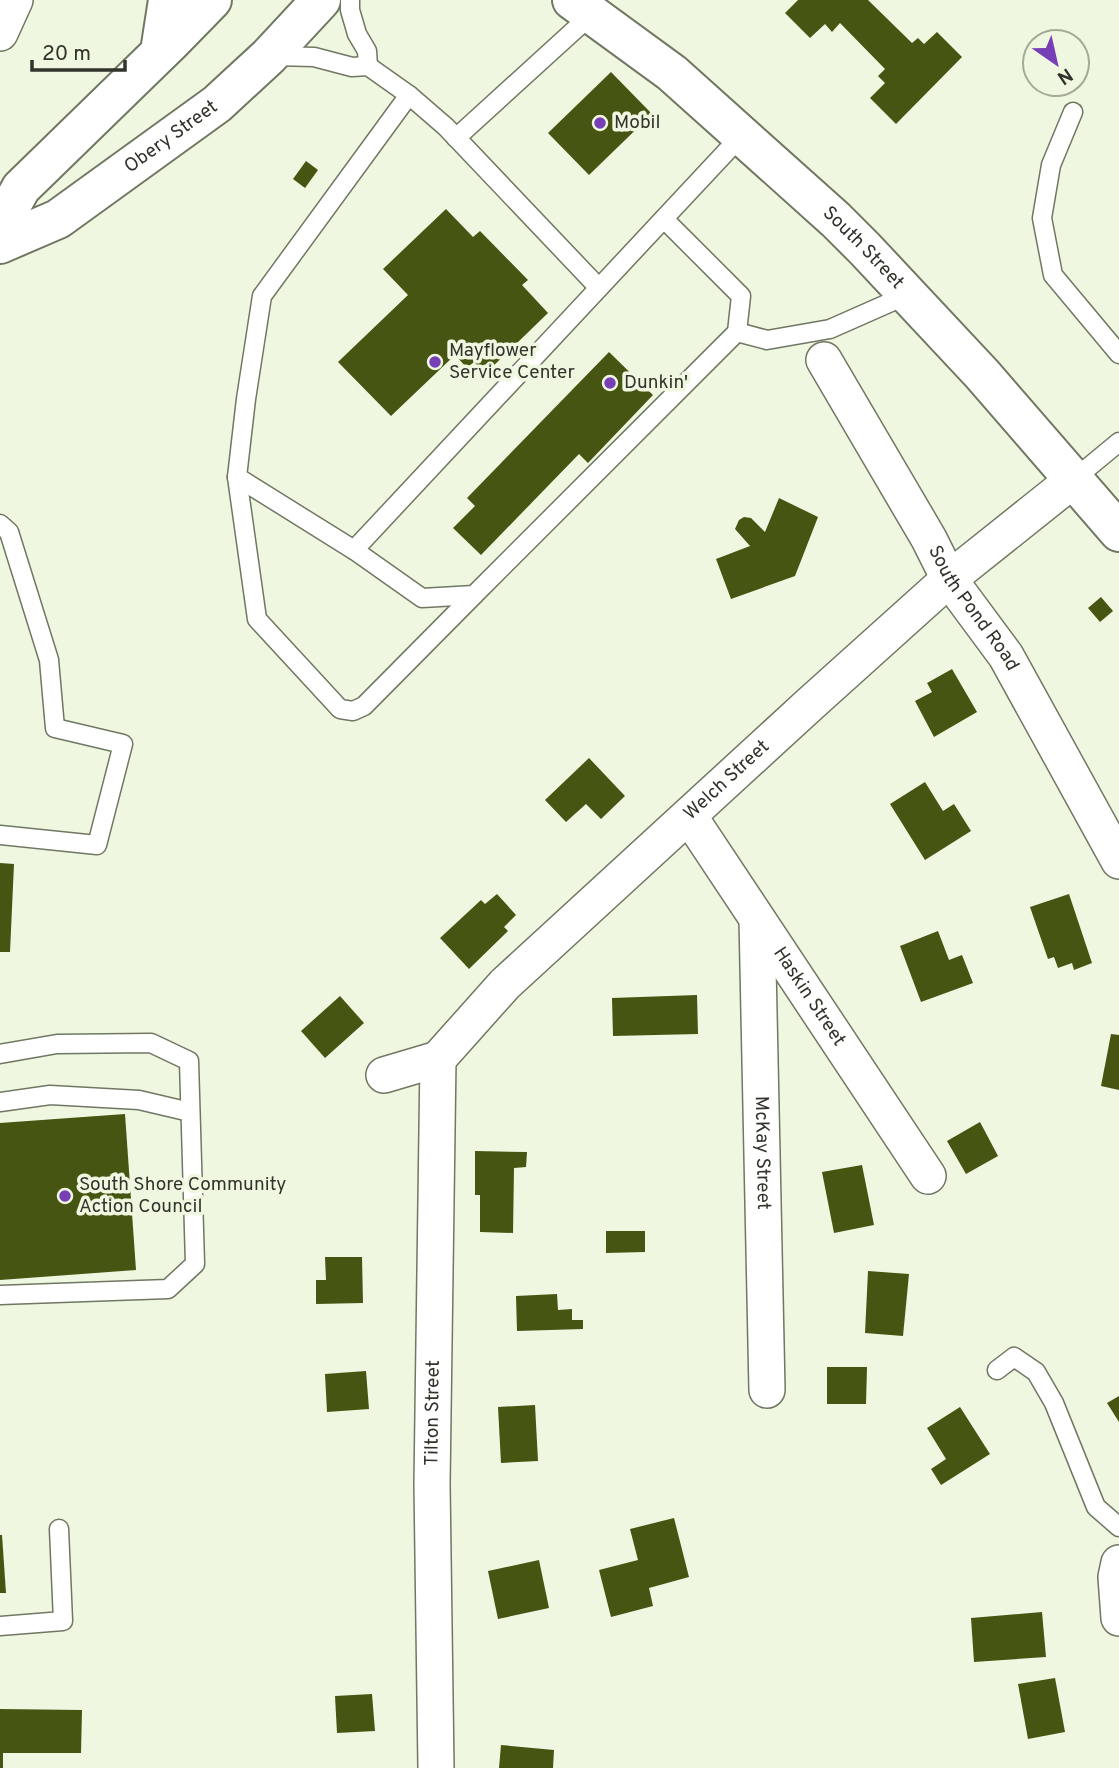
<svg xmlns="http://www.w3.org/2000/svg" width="1119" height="1768" viewBox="0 0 1119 1768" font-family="Overpass,sans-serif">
<rect width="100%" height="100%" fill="#f0f7e0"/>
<g fill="#465512">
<path d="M 798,0 L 868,0 L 912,43 L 918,38 L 924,44 L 937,32 L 962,57 L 896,124 L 870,98 L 885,83 L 878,76 L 885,69 L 840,23 L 832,32 L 825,24 L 810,38 L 785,13 Z"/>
<path d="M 611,72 L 652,114 L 589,175 L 548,133 Z"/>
<path d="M 306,161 L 318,170 L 305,188 L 293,179 Z"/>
<path d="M 446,209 L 473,237 L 480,231 L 528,280 L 522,285 L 548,313 L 485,374 L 474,362 L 467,368 L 455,355 L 391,416 L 338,362 L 408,295 L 383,269 Z"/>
<path d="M 609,352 L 653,395 L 588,463 L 579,454 L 481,555 L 453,528 L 475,506 L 467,498 Z"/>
<path d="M 779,498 L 818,517 L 795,576 L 731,599 L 716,559 L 750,546 L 735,529 L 739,520 L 744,517 L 751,518 L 765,532 Z"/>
<path d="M 1101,597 L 1113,611 L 1100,622 L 1088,608 Z"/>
<path d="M 952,669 L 977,712 L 934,737 L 915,701 L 932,692 L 927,683 Z"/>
<path d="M 589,758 L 625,796 L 601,819 L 586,804 L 566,822 L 545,800 Z"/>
<path d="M 925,782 L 943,811 L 954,804 L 971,831 L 925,860 L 890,804 Z"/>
<path d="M 0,863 L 14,864 L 10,952 L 0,952 Z"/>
<path d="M 497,894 L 516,915 L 504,927 L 508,931 L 469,969 L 440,938 L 481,900 L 485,904 Z"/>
<path d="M 1069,894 L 1092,963 L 1074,970 L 1072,963 L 1058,968 L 1054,957 L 1048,959 L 1030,907 Z"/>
<path d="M 938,931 L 949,960 L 962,955 L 973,983 L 921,1002 L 900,946 Z"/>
<path d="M 697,995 L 698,1034 L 613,1036 L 612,998 Z"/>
<path d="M 340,996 L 364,1023 L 325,1058 L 301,1031 Z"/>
<path d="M 1111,1034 L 1119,1035 L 1119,1090 L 1101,1086 Z"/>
<path d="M 125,1114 L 136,1270 L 0,1280 L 0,1123 Z"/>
<path d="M 980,1122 L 998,1156 L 966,1174 L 947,1141 Z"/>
<path d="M 475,1151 L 527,1152 L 526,1167 L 514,1168 L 513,1233 L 480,1232 L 480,1195 L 475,1195 Z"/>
<path d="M 862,1165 L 874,1225 L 834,1233 L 822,1172 Z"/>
<path d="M 606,1231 L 645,1231 L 645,1252 L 606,1253 Z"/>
<path d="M 325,1257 L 362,1257 L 363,1303 L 316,1304 L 316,1280 L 326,1280 Z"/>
<path d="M 868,1271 L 909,1274 L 903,1336 L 865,1333 Z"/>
<path d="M 557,1294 L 558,1310 L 572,1309 L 572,1320 L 583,1320 L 583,1329 L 517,1331 L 516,1296 Z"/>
<path d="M 827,1367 L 867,1367 L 866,1404 L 827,1404 Z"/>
<path d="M 366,1371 L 369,1409 L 327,1412 L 325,1374 Z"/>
<path d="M 1119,1396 L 1119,1422 L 1107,1403 Z"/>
<path d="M 535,1405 L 538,1461 L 501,1463 L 498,1407 Z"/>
<path d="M 960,1407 L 990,1454 L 941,1485 L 931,1469 L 946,1459 L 927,1428 Z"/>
<path d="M 674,1518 L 689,1577 L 649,1588 L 653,1606 L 611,1617 L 599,1570 L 638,1560 L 630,1529 Z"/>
<path d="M 0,1535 L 2,1535 L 6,1593 L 0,1593 Z"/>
<path d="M 539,1560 L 549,1608 L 498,1619 L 488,1571 Z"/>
<path d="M 1042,1612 L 1046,1657 L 974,1662 L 971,1618 Z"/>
<path d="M 1055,1678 L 1065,1732 L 1028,1739 L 1018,1684 Z"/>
<path d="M 372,1694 L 375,1731 L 337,1733 L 335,1696 Z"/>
<path d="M 0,1709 L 82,1710 L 81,1753 L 3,1753 L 3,1768 L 0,1768 Z"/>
<path d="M 501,1745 L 554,1750 L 553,1768 L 499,1768 Z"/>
</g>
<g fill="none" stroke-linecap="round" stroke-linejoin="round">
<defs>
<g id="lane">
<path d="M 350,0 L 350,10 L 357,34 L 367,51 L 368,66"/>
<path d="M 273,56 L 314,57 L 352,67 L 368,66 L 409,95 L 446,127 L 599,288"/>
<path d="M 409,95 L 262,296 L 246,399 L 237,477 L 354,550 L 422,598 L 474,595 L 737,332 L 741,296 L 664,219"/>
<path d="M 1073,112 L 1051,165 L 1042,218 L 1053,275 L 1119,354"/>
<path d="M 456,138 L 591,15"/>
<path d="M 737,332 L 767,340 L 830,329 L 907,295"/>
<path d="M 237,477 L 257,619 L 340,709 L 353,711 L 364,706 L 474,595"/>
<path d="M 1073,480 L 1119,442"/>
<path d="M 0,524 L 9,532 L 49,660 L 55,728 L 123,744 L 97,845 L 0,835"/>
<path d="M 354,550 L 741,136"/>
<path d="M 0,1054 L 57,1044 L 151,1043 L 189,1061 L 195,1264 L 168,1289 L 0,1295"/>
<path d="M 0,1102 L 50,1095 L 139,1100 L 190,1112"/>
<path d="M 997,1370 L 1014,1357 L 1036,1372 L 1054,1403 L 1096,1507 L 1119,1527"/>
<path d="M 0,1626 L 63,1621 L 59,1529"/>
</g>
<g id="street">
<path d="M 0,33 L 15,0"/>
<path id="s1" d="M 824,360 L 929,539 L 949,579 L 1006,656 L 1119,861"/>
<path id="s2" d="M 689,816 L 928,1176"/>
<path id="s3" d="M 757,919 L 767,1390"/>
<path id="s4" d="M 384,1075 L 438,1059 L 505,984 L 809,705 L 949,579 L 1073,480"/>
<path d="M 1119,1563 L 1116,1577 L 1119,1618"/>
<path id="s5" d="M 436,1768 L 432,1484 L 438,1059"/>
</g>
<g id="secondary">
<path id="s6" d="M 572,0 L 672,73 L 836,220 L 865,249 L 982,374 L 1119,532"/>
<path d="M 160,52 L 168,0"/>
<path d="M 0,226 L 21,188 L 170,43 L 212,0"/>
<path id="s7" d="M 0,244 L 58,219 L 217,104 L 269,56 L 321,0"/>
</g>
</defs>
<use href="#lane" stroke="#707762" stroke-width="21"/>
<use href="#street" stroke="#707762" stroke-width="38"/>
<use href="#secondary" stroke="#707762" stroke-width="42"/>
<use href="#lane" stroke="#fff" stroke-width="18"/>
<use href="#street" stroke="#fff" stroke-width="35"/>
<use href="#secondary" stroke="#fff" stroke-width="38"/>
</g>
<g fill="#773fb6" stroke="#f0f7e0" stroke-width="2.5">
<circle cx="600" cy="123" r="7"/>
<circle cx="435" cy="362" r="7"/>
<circle cx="610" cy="383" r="7"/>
<circle cx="65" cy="1196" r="7"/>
</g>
<g text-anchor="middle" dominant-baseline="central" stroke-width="7" stroke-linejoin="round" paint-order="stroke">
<g font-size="19" fill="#31342b" stroke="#f0f7e0" text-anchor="start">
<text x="614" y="123">Mobil</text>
<text x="449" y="351">Mayflower<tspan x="449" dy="22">Service Center</tspan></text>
<text x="624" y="383">Dunkin'</text>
<text x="79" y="1185">South Shore Community<tspan x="79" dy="22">Action Council</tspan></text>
</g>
<g font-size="19" fill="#31342b" stroke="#f0f7e0">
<text stroke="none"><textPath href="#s7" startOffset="203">Obery Street</textPath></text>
<text stroke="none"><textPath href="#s6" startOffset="383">South Street</textPath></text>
<text stroke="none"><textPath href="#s1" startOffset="290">South Pond Road</textPath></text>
<text stroke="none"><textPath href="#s4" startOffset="458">Welch Street</textPath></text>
<text stroke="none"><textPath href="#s2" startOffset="217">Haskin Street</textPath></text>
<text stroke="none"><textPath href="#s3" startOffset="234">McKay Street</textPath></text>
<text stroke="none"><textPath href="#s5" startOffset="355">Tilton Street</textPath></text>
</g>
</g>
<g transform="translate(1056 63) rotate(146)"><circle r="33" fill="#f0f7e0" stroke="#a4a998" stroke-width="2"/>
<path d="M0-5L12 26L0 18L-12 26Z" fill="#773fb6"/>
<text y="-10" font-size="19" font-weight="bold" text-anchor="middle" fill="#31342b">N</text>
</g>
<path d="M32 60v10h93v-10" fill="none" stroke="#31342b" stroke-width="3.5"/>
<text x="42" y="60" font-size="21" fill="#31342b" stroke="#f0f7e0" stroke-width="5" paint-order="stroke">20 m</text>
</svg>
